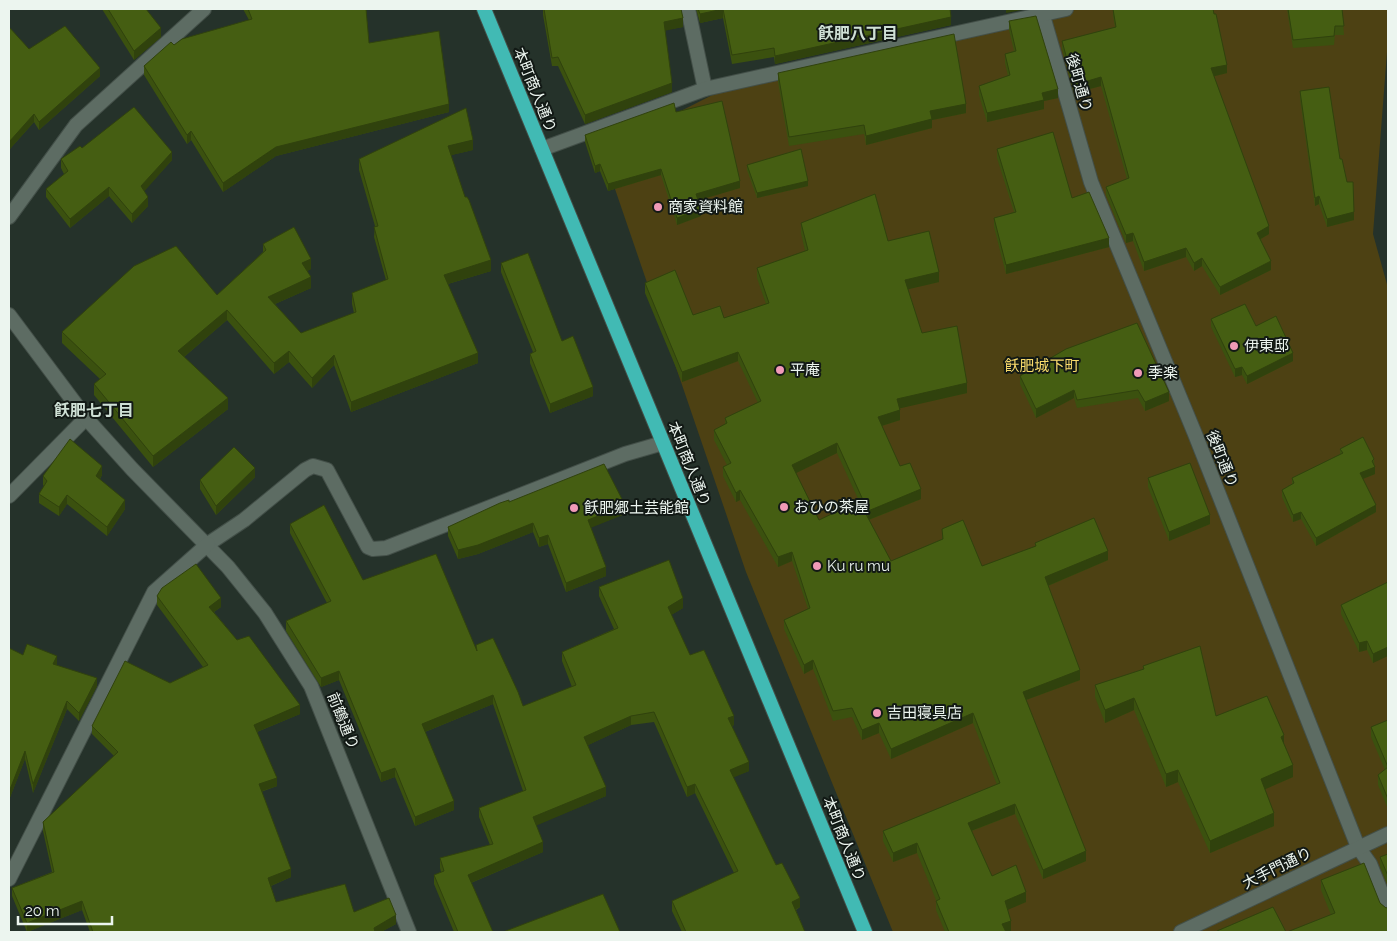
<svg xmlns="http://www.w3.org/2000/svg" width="1397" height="941" viewBox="0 0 1397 941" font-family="Raleway,'Noto Sans JP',sans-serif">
<rect width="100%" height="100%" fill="#25322a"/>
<path fill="#4d4113" d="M 1049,9 L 1388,9 L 1388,39 L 1373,234 L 1388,288 L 1388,932 L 893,932 L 746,572 L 602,151 L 740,81 Z"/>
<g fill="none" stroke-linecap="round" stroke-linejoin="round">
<defs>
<g id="service">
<path d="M 688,9 L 705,89"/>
<path d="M 9,496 L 86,418"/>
<path d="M 208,544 L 244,520 L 305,470 L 313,466 L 327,470 L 368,547 L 373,549 L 386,548 L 625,454 L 663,443"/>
</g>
<g id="minor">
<path d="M 1041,9 L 1091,182 L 1195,434 L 1358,847 L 1370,864 L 1388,909"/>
<path d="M 542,149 L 705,89 L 1066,9"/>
<path d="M 9,217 L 76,125 L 204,9"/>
<path d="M 9,315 L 86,418 L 132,469 L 228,567 L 265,613 L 311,686 L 409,932"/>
<path d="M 9,879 L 154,592 L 208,544"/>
<path d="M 1181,932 L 1388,834"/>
</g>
<path id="trunk" d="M 484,9 L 865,932"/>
</defs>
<use href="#service" stroke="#434f48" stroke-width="16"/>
<use href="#minor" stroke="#434f48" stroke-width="16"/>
<use href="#trunk" stroke="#434f48" stroke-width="16"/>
<use href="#service" stroke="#5d6c63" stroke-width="14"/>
<use href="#minor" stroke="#5d6c63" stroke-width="14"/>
<use href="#trunk" stroke="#41bab4" stroke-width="14"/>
</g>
<g fill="#3b510f" fill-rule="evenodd">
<path d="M 102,9 L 146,9 L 161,37 L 134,60 Z"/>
<path d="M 243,9 L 366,9 L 369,43 L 449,112 L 276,156 L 223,192 L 191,140 L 187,144 L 144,75 L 144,66 L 174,45 L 249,20 Z"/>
<path d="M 543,9 L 681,9 L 683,27 L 665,30 L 672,92 L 585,124 L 558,66 L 552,66 L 543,15 Z"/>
<path d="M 696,9 L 950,9 L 951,25 L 775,64 L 774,57 L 732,64 L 723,18 L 700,23 Z"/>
<path d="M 1113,9 L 1227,73 L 1214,76 L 1269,234 L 1261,239 L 1271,270 L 1220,295 L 1202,266 L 1194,271 L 1186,257 L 1144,271 L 1133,241 L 1126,243 L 1106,195 L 1106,187 L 1127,179 L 1101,86 L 1074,93 L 1062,49 L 1062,41 L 1115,27 L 1113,16 Z"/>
<path d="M 1287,9 L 1342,9 L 1344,35 L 1335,35 L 1334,45 L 1293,48 Z"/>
<path d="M 1009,21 L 1058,98 L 1044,101 L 1044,109 L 987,122 L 979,95 L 979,86 L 1008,76 L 1005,63 L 1005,54 L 1014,51 L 1009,30 Z"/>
<path d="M 9,27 L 29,49 L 100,76 L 39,130 L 34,122 L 9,150 Z"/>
<path d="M 778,73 L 966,113 L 932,120 L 932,128 L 866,145 L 864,134 L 789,146 L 778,82 Z"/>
<path d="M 1300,91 L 1340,159 L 1354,220 L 1327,227 L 1319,204 L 1315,206 L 1300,99 Z"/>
<path d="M 676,112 L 740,188 L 698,200 L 701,216 L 677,225 L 661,175 L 608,191 L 600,171 L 595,173 L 585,142 L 585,135 Z"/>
<path d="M 82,148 L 172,160 L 144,191 L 148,206 L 132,223 L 109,196 L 70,228 L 46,197 L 46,189 L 64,174 L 61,168 L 61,159 Z"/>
<path d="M 997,149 L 1072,198 L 1109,247 L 1006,274 L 994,227 L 994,218 L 1014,212 L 997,158 Z"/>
<path d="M 473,150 L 451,155 L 465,197 L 491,271 L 448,284 L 478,363 L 351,412 L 334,365 L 312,388 L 289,362 L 274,374 L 227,320 L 184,357 L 228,409 L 153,467 L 94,395 L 94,384 L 100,379 L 62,343 L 62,332 L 217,295 L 263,252 L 263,244 L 311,269 L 307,271 L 311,288 L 275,304 L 301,333 L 354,313 L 352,304 L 352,293 L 386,280 L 374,237 L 375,226 L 359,170 L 359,159 Z"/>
<path d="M 747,165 L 808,186 L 757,198 L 747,170 Z"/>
<path d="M 801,223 L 888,241 L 939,282 L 908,289 L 922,333 L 967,393 L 900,408 L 900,420 L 882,426 L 900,466 L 921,499 L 869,520 L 891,561 L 942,539 L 942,529 L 982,566 L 1035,547 L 1035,543 L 1108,560 L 1048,586 L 1080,680 L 1026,700 L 1086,861 L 1043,879 L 1015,814 L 972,831 L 992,876 L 1026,902 L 1008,909 L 1011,931 L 1007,932 L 945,932 L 936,910 L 936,900 L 917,853 L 893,862 L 883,841 L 883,831 L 997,785 L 973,723 L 891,759 L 879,733 L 862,740 L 852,717 L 833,721 L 813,669 L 804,674 L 784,629 L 784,620 L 808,609 L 792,561 L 778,567 L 740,500 L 736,502 L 723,476 L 723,467 L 727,465 L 714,440 L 714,430 L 725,425 L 725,418 L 758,403 L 738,361 L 682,382 L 645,293 L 645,283 L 693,315 L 724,318 L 766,304 L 757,278 L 757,268 L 805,251 L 801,233 ZM 837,453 L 859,501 L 819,520 L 796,473 Z"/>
<path d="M 501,263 L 593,396 L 550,413 L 530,363 L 530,354 L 533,352 L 501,272 Z"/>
<path d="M 1211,319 L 1256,326 L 1293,361 L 1247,384 L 1242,375 L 1235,377 L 1211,327 Z"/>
<path d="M 1066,349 L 1169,401 L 1145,411 L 1138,398 L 1077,408 L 1074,398 L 1036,418 L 1020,384 L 1020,376 Z"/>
<path d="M 1340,449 L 1374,459 L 1375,474 L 1363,479 L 1376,512 L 1316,546 L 1301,519 L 1293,522 L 1282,497 L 1282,490 L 1292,484 L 1292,478 L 1340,455 Z"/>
<path d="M 102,475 L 100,479 L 125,509 L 107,536 L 67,504 L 59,516 L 39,503 L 39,494 L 44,486 L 43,485 L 43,476 Z"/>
<path d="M 255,477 L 216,515 L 200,489 L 200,480 Z"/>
<path d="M 1148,478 L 1210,524 L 1169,541 L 1148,487 Z"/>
<path d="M 509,502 L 625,514 L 591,527 L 606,576 L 566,592 L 548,544 L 539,547 L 533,532 L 478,554 L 458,559 L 448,536 L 448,527 Z"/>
<path d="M 290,524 L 363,580 L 476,649 L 476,645 L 523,706 L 572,687 L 562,661 L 562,652 L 614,629 L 599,596 L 599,587 L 683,608 L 671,615 L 690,655 L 734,725 L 732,726 L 749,771 L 733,777 L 776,865 L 800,907 L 796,910 L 805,932 L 682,932 L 672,911 L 672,901 L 734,873 L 695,793 L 687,797 L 654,722 L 631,725 L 588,745 L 606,796 L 536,825 L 543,852 L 471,883 L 493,932 L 454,932 L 434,884 L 434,875 L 441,872 L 440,868 L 440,858 L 490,845 L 479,817 L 479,808 L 523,791 L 493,704 L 425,732 L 454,810 L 415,826 L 395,777 L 381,782 L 339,680 L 321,687 L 286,631 L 286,621 L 327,603 L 290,533 Z"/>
<path d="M 1388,582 L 1373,663 L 1367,650 L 1359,652 L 1341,614 L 1341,605 Z"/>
<path d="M 157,596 L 221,607 L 214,612 L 237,640 L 300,714 L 257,732 L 277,786 L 261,792 L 291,877 L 271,886 L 276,902 L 354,912 L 396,924 L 381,932 L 90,932 L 82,910 L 27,932 L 12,896 L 12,888 L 52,872 L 43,831 L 43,822 L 114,756 L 92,734 L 92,726 L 170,683 L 203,667 L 157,605 Z"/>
<path d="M 9,648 L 23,655 L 57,664 L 57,665 L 97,686 L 79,721 L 67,709 L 33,793 L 25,759 L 9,800 Z"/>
<path d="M 1143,666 L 1216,716 L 1284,744 L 1293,777 L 1265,789 L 1274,826 L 1210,853 L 1178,782 L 1166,787 L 1134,710 L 1105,723 L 1095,697 L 1095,685 L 1143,670 Z"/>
<path d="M 1388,720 L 1388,809 L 1378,785 L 1378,775 L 1385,770 L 1371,737 L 1371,727 Z"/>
<path d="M 1388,854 L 1388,886 L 1380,867 L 1380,857 Z"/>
<path d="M 1321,880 L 1380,903 L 1386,908 L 1331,915 L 1321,890 Z"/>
</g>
<g fill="#30420d">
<path d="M 723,9 L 723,18 L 700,23 L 700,14 Z"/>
<path d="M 1006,9 L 1027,9 L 1006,13 Z"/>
<path d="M 951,17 L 951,25 L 775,64 L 775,56 Z"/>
<path d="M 683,18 L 683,27 L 664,31 L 664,22 Z"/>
<path d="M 161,28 L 161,37 L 134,60 L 134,51 Z"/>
<path d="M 1227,65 L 1227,73 L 1211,77 L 1211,68 Z"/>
<path d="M 100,68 L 100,76 L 39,130 L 39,122 Z"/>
<path d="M 1101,77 L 1101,86 L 1074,93 L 1074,85 Z"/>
<path d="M 672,83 L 672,92 L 585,124 L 585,115 Z"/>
<path d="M 1058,89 L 1058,98 L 1044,101 L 1044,109 L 987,122 L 987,113 L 1042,93 Z"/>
<path d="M 449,104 L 449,112 L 276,156 L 223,192 L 223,183 L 276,147 Z"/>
<path d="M 966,104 L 966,113 L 932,120 L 932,128 L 866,145 L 866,136 L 930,111 Z"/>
<path d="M 34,114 L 34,122 L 9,150 L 9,142 Z"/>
<path d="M 191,131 L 191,140 L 187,144 L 187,135 Z"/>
<path d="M 473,140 L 473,150 L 448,156 L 448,146 Z"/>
<path d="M 172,152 L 172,160 L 141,195 L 141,186 Z"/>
<path d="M 600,164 L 600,171 L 595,173 L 595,166 Z"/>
<path d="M 661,169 L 661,175 L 608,191 L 608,184 Z"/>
<path d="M 740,181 L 740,188 L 696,201 L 696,194 Z"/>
<path d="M 808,181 L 808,186 L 757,198 L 757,193 Z"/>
<path d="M 109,187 L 109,196 L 70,228 L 70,219 Z"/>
<path d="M 1319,196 L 1319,204 L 1315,206 L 1315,198 Z"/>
<path d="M 148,197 L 148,206 L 132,223 L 132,214 Z"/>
<path d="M 701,209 L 701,216 L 677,225 L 677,218 Z"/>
<path d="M 1354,212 L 1354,220 L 1327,227 L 1327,219 Z"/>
<path d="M 1269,226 L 1269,234 L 1257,241 L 1257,233 Z"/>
<path d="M 1133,233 L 1133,241 L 1126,243 L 1126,235 Z"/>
<path d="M 1109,238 L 1109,247 L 1006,274 L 1006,265 Z"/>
<path d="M 1186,248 L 1186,257 L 1144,271 L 1144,262 Z"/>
<path d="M 1202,258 L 1202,266 L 1194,271 L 1194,263 Z"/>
<path d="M 311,259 L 311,269 L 302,274 L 302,263 Z"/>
<path d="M 491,260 L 491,271 L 444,285 L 444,275 Z"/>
<path d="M 1271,261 L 1271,270 L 1220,295 L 1220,287 Z"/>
<path d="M 939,272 L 939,282 L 905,290 L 905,280 Z"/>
<path d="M 311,277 L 311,288 L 268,307 L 268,297 Z"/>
<path d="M 227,310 L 227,320 L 178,362 L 178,351 Z"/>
<path d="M 289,351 L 289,362 L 274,374 L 274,363 Z"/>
<path d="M 738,352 L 738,361 L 682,382 L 682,372 Z"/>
<path d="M 478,353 L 478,363 L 351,412 L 351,402 Z"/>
<path d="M 1293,353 L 1293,361 L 1247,384 L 1247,376 Z"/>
<path d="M 334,355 L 334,365 L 312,388 L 312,378 Z"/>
<path d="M 1242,367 L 1242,375 L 1235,377 L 1235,369 Z"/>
<path d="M 967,383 L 967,393 L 897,409 L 897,399 Z"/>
<path d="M 593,387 L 593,396 L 550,413 L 550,404 Z"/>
<path d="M 1074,390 L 1074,398 L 1036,418 L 1036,409 Z"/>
<path d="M 1169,392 L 1169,401 L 1145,411 L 1145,402 Z"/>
<path d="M 228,398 L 228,409 L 153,467 L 153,456 Z"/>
<path d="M 900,410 L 900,420 L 878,427 L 878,417 Z"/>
<path d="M 837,443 L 837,453 L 792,475 L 792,465 Z"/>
<path d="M 102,466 L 102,475 L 96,485 L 96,476 Z"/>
<path d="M 1375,467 L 1375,474 L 1360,480 L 1360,473 Z"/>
<path d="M 255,468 L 255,477 L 216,515 L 216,506 Z"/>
<path d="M 921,489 L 921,499 L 868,520 L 868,511 Z"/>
<path d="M 740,490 L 740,500 L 736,502 L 736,493 Z"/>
<path d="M 67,495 L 67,504 L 59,516 L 59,507 Z"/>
<path d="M 125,500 L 125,509 L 107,536 L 107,527 Z"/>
<path d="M 625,505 L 625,514 L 588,529 L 588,520 Z"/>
<path d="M 1376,505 L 1376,512 L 1316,546 L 1316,538 Z"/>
<path d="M 1301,512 L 1301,519 L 1293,522 L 1293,515 Z"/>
<path d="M 1210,515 L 1210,524 L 1169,541 L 1169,532 Z"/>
<path d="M 533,523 L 533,532 L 478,554 L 458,559 L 458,550 Z"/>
<path d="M 548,535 L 548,544 L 539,547 L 539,538 Z"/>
<path d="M 1108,551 L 1108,560 L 1045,587 L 1045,577 Z"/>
<path d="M 792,552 L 792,561 L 778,567 L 778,557 Z"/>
<path d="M 606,567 L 606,576 L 566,592 L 566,583 Z"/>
<path d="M 221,598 L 221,607 L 209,615 L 209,607 Z"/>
<path d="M 683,598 L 683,608 L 668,617 L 668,607 Z"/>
<path d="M 1367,641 L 1367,650 L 1359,652 L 1359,643 Z"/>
<path d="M 1388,647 L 1388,656 L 1373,663 L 1373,654 Z"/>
<path d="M 57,656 L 57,664 L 53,673 L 53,664 Z"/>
<path d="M 813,660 L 813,669 L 804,674 L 804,665 Z"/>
<path d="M 1080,670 L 1080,680 L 1023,701 L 1023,692 Z"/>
<path d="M 339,671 L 339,680 L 321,687 L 321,678 Z"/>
<path d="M 97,678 L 97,686 L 79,721 L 79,713 Z"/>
<path d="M 493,695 L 493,704 L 422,733 L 422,724 Z"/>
<path d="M 1134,698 L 1134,710 L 1105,723 L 1105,710 Z"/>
<path d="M 67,701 L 67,709 L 33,793 L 33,784 Z"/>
<path d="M 300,705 L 300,714 L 254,733 L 254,725 Z"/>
<path d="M 973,713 L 973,723 L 891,759 L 891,749 Z"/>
<path d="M 631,716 L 631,725 L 584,747 L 584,737 Z"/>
<path d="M 734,716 L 734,725 L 728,728 L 728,718 Z"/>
<path d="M 879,723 L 879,733 L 862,740 L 862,730 Z"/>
<path d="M 1284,735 L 1284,747 L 1281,737 Z"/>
<path d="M 25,751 L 25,759 L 9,800 L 9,792 Z"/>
<path d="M 749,762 L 749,771 L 730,779 L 730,770 Z"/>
<path d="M 1293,765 L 1293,777 L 1261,791 L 1261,779 Z"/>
<path d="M 395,768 L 395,777 L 381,782 L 381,773 Z"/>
<path d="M 1178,770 L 1178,782 L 1166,787 L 1166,774 Z"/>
<path d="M 277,778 L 277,786 L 259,792 L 259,784 Z"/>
<path d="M 695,784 L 695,793 L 687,797 L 687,787 Z"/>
<path d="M 606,787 L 606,796 L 533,827 L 533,817 Z"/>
<path d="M 454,801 L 454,810 L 415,826 L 415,817 Z"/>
<path d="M 1015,804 L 1015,814 L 968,832 L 968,823 Z"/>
<path d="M 1274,813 L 1274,826 L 1210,853 L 1210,841 Z"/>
<path d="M 543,842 L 543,852 L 468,884 L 468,875 Z"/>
<path d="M 917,843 L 917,853 L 893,862 L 893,853 Z"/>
<path d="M 1086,851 L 1086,861 L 1043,879 L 1043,870 Z"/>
<path d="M 291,869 L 291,877 L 268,887 L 268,878 Z"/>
<path d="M 1026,892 L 1026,902 L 1005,911 L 1005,901 Z"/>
<path d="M 800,898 L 800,907 L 792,911 L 792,902 Z"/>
<path d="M 82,901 L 82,910 L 27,932 L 27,923 Z"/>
<path d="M 396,915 L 396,924 L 381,932 L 374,932 L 374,928 Z"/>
<path d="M 1011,921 L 1011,931 L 1002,932 L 1002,924 Z"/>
</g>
<g fill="#455e12" stroke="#30420d">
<path d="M 108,9 L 146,9 L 161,28 L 134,51 Z"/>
<path d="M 248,9 L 366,9 L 369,43 L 439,31 L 449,104 L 276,147 L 223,183 L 191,131 L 187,135 L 144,66 L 171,42 L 174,45 L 182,39 L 252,19 Z"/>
<path d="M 544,9 L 681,9 L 683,18 L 664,22 L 672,83 L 585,115 L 558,57 L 552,58 Z"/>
<path d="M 698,9 L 950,9 L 951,17 L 775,56 L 774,48 L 732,55 L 723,9 L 700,14 Z"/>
<path d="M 1113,9 L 1213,9 L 1214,14 L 1216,14 L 1227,65 L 1211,68 L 1269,226 L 1257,233 L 1271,261 L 1220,287 L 1202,258 L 1194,263 L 1186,248 L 1144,262 L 1133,233 L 1126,235 L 1106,187 L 1129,178 L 1101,77 L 1074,85 L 1062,41 L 1116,27 Z"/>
<path d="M 1288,9 L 1342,9 L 1344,26 L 1335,26 L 1334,36 L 1293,40 Z"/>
<path d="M 1036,16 L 1058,89 L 1042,93 L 1044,100 L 987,113 L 979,86 L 1010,75 L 1005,54 L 1016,51 L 1009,21 Z"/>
<path d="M 65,26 L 100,68 L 39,122 L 34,114 L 9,142 L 9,27 L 29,49 Z"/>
<path d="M 954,34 L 966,104 L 930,111 L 932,119 L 866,136 L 864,125 L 789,137 L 778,73 Z"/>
<path d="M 1329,87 L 1340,159 L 1342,159 L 1347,182 L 1353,182 L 1354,212 L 1327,219 L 1319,196 L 1315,198 L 1300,91 Z"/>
<path d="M 722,101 L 740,181 L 696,194 L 701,209 L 677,218 L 661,169 L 608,184 L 600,164 L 595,166 L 585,135 L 674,103 L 676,112 Z"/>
<path d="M 134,107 L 172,152 L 141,186 L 148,197 L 132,214 L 109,187 L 70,219 L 46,189 L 68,171 L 61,159 L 80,146 L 82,148 Z"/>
<path d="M 466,108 L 473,140 L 448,146 L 465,197 L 467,197 L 469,200 L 491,260 L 444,275 L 478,353 L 351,402 L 334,355 L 312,378 L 289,351 L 274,363 L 227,310 L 178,351 L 228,398 L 153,456 L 94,384 L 106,374 L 62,332 L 134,266 L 176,246 L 217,295 L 266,250 L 263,244 L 294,227 L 311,259 L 302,263 L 311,277 L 268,297 L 301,333 L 356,312 L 352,293 L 388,279 L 374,227 L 378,226 L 359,159 Z"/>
<path d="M 1053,132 L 1072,198 L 1089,192 L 1109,238 L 1006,265 L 994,218 L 1016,212 L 997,149 Z"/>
<path d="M 801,149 L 808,181 L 757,193 L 747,165 Z"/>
<path d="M 875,194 L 888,241 L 929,231 L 939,272 L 905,280 L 922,333 L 957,326 L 967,383 L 897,399 L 900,410 L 878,417 L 900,466 L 910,463 L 921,489 L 868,511 L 837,443 L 792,465 L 819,520 L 859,501 L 891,561 L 943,539 L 942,529 L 963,520 L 982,566 L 1036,546 L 1035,543 L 1094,518 L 1108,551 L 1045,577 L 1080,670 L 1023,692 L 1086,851 L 1043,870 L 1015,804 L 968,823 L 992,876 L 1016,865 L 1026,892 L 1005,901 L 1011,921 L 1002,924 L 1006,932 L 949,932 L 936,901 L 940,899 L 917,843 L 893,853 L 883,831 L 1000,783 L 973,713 L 891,749 L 879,723 L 862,730 L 852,708 L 833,711 L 813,660 L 804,665 L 784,620 L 810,608 L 792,552 L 778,557 L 740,490 L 736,493 L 723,467 L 731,463 L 714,430 L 727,423 L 725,418 L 761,401 L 738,352 L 682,372 L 645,283 L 675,270 L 693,315 L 720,306 L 724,318 L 769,303 L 757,268 L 808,250 L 801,223 Z"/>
<path d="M 528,253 L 562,341 L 573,336 L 593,387 L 550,404 L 530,354 L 536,351 L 501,263 Z"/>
<path d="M 1245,304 L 1256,326 L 1276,316 L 1293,353 L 1247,376 L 1242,367 L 1235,369 L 1211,319 Z"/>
<path d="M 1137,323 L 1169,392 L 1145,402 L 1138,390 L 1077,400 L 1074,390 L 1036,409 L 1020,376 L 1066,349 Z"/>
<path d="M 1363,437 L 1374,459 L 1372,461 L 1375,467 L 1360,473 L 1376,505 L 1316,538 L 1301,512 L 1293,515 L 1282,490 L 1294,483 L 1292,478 L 1343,453 L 1340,449 Z"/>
<path d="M 70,439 L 102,466 L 96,476 L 125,500 L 107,527 L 67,495 L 59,507 L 39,494 L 47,481 L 43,476 Z"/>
<path d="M 234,447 L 255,468 L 216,506 L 200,480 Z"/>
<path d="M 1190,463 L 1210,515 L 1169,532 L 1148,478 Z"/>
<path d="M 604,464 L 625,505 L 588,520 L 606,567 L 566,583 L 548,535 L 539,538 L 533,523 L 478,545 L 458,550 L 448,527 L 500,503 L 509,500 L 509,502 Z"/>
<path d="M 324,505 L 363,580 L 436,554 L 477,651 L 476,645 L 493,638 L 518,692 L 523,706 L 576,685 L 562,652 L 618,628 L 599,587 L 669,560 L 683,598 L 668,607 L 690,655 L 704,650 L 734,716 L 728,718 L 749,762 L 730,770 L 776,865 L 782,863 L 800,898 L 792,902 L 805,932 L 686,932 L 672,901 L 738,871 L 695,784 L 687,787 L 654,712 L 631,716 L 584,737 L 606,787 L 533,817 L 543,842 L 468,875 L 493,932 L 458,932 L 434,875 L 444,871 L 440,858 L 493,844 L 479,808 L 526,790 L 493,695 L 422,724 L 454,801 L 415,817 L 395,768 L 381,773 L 339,671 L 321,678 L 286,621 L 331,601 L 290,524 Z"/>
<path d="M 196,564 L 221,598 L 209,607 L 237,640 L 249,636 L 300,705 L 254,725 L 277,778 L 259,784 L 291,869 L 268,878 L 276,902 L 345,884 L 354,912 L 389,898 L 396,915 L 374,928 L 375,932 L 93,932 L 82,901 L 27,923 L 12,888 L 54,872 L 43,822 L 118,752 L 92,726 L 125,661 L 170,683 L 208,665 L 157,596 L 162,588 Z"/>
<path d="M 1388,582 L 1388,647 L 1373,654 L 1367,641 L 1359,643 L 1341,605 Z"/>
<path d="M 27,644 L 57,656 L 53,664 L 97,678 L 79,713 L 67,701 L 33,784 L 25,751 L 9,792 L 9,648 L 23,655 Z"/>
<path d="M 1200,646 L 1216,716 L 1267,696 L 1284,735 L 1281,737 L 1293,765 L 1261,779 L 1274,813 L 1210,841 L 1178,770 L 1166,774 L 1134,698 L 1105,710 L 1095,685 L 1144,669 L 1143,666 Z"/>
<path d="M 1388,720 L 1388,799 L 1378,775 L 1388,767 L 1371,727 Z"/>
<path d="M 1388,854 L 1388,876 L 1380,857 Z"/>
<path d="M 1364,863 L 1380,903 L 1386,908 L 1388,907 L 1388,932 L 1287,932 L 1335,913 L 1321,880 Z"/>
<path d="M 603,894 L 620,932 L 503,932 Z"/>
<path d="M 1273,907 L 1286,932 L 1218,932 L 1217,931 Z"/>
</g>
<g fill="#f09ab7" stroke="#121915" stroke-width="2">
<circle cx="658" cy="207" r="5"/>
<circle cx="1234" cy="346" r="5"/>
<circle cx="780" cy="370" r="5"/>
<circle cx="1138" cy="373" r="5"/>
<circle cx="784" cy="507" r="5"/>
<circle cx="574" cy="508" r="5"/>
<circle cx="817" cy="566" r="5"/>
<circle cx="877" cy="713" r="5"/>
</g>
<g text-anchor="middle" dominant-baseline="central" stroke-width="4" stroke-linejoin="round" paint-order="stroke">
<g font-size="15" fill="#ecf5ef" stroke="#121915">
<text transform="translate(1079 83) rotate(74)">後町通り</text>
<text transform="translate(535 90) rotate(68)">本町商人通り</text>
<text transform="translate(1222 459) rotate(68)">後町通り</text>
<text transform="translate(689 464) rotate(68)">本町商人通り</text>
<text transform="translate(343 721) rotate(68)">前鶴通り</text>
<text transform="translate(844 839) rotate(68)">本町商人通り</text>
<text transform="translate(1277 868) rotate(-26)">大手門通り</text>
</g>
<g font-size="15" fill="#ecf5ef" stroke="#121915" text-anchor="start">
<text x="668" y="207">商家資料館</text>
<text x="1244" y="346">伊東邸</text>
<text x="790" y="370">平庵</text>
<text x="1148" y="373">季楽</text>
<text x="794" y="507">おひの茶屋</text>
<text x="584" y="508">飫肥郷土芸能館</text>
<text x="827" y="566">Ku ru mu</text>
<text x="887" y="713">吉田寝具店</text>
</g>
<g font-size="15" fill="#f9db6c" stroke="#121915">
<text x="1042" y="366">飫肥城下町</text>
</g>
<g font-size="16" font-weight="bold" fill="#cfe0d5" stroke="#121915">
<text x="858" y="33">飫肥八丁目</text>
<text x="94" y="410">飫肥七丁目</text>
</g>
</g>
<rect width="1397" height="941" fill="none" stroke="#ecf5ef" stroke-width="20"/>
<path d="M18 916v8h94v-8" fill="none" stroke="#ecf5ef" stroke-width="2.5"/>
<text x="25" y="916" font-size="15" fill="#ecf5ef" stroke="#121915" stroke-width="4" paint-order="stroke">20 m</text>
</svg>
